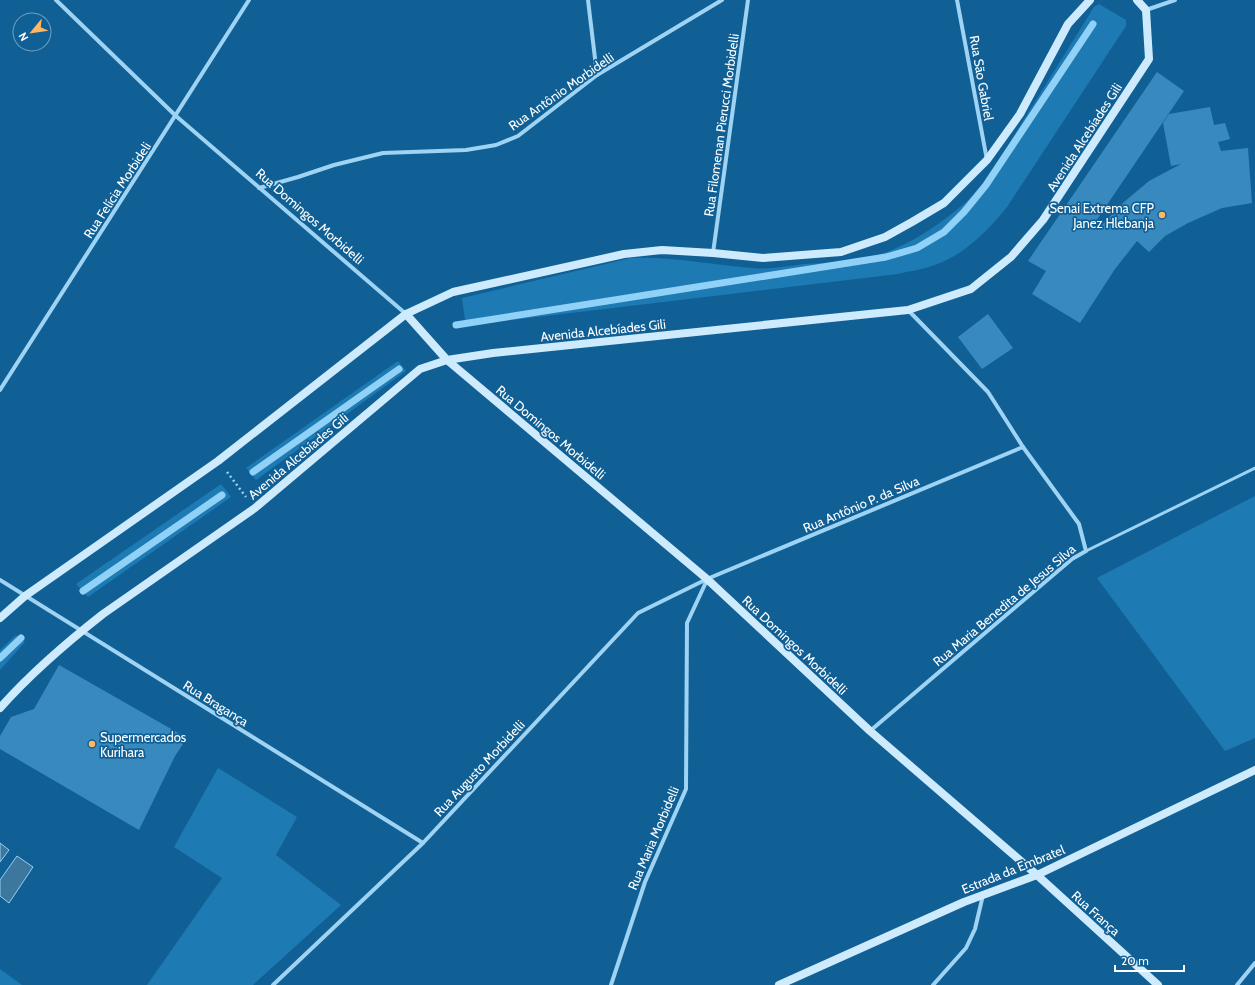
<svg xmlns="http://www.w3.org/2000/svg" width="1255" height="985" viewBox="0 0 1255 985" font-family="Cabin,sans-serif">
<rect width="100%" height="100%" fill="#106096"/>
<g fill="#1e7ab3">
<path d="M 1099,4 L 1126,20 L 1126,26 L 1007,207 C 987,232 963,256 932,266 C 921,270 909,271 898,274 L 470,325 L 465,320 L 462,298 L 631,258 C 671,256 712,265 752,268 C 769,270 787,266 804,264 C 823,263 842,262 861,259 C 905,252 952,217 982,187 L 1094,7 Z"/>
<path d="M 398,361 L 406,371 L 256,480 L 246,468 Z"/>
<path d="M 221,484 L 231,497 L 88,597 L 76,584 Z"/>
<path d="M 1255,496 L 1255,738 L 1225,751 L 1097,578 Z"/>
<path d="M 16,635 L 25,642 L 0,670 L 0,650 Z"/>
<path d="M 218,768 L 297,817 L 276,855 L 341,905 L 253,985 L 147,985 L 222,878 L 174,847 Z"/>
<path d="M 0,969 L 22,985 L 0,985 Z"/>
</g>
<g fill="#3d779d" stroke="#90d1f8">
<path d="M 0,843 L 9,850 L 0,862 Z"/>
<path d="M 17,856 L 33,867 L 9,903 L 0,896 L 0,880 Z"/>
</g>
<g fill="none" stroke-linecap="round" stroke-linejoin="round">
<g stroke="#90d1f8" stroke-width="7">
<path d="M 456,325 L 886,257 L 917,248 L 944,232 L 964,212 L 986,185 L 1093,24"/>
<path d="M 253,472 L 399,369"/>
<path d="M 83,591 L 222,495"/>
<path d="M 0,658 L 21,638"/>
</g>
</g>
<g fill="#388abe">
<path d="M 1157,72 L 1184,91 L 1094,224 L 1099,228 L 1124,202 L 1149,181 L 1181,164 L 1171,166 L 1163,123 L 1169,114 L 1210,107 L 1214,125 L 1225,123 L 1230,139 L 1218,142 L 1221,151 L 1248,148 L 1252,203 L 1222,208 L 1188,223 L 1165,236 L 1149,252 L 1137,241 L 1115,269 L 1080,323 L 1032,294 L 1046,271 L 1028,261 Z"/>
<path d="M 988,314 L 1013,348 L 982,369 L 958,337 Z"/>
<path d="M 59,665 L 187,738 L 175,756 L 139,830 L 0,749 L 0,736 L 11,717 L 34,709 Z"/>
</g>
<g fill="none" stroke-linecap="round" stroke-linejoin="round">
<path stroke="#9ed3f4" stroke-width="2.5" stroke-dasharray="2 3" stroke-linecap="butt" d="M 227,472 L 246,497"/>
<path stroke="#9ed3f4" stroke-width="3" d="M 1086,551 L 1255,468"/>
<g stroke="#9ed3f4" stroke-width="4">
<path d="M 56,0 L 176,116 L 406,314"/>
<path d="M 588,0 L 597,75"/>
<path d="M 957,0 L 987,160"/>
<path d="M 1146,10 L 1175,0"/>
<path d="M 259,188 L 298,177 L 334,165 L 383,153 L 466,150 L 496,145 L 518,136 L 597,75 L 722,0"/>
<path d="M 713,253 L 748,0"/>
<path d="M 0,390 L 249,0"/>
<path d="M 0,580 L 423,843"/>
<path d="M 870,731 L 1072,559 L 1086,551 L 1079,524 L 1023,447 L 988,392 L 908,310"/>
<path d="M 273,985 L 423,843 L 638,613 L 707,579 L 1023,447"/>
<path d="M 611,985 L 645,882 L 686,789 L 687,623 L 707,580"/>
<path d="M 933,985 L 966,948 L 975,929 L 983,895"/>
<path d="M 1237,985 L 1255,963"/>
</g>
<g stroke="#ceeafd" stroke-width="8">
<path d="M 406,314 L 447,360 L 707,579 L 870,731 L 1037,875 L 1158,985"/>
<path d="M 0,618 L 25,596 L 218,461 L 406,314 L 453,292 L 624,254 L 662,250 L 713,253 L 763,258 L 841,252 L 885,237 L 912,222 L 944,203 L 987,160 L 1020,114 L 1068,24 L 1090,0"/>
<path d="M 0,708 C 31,673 66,643 103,614 L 255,508 L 420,369 L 447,360 L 493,353 L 908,310 L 971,289 L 1011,257 L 1043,220 L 1149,59 L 1146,10 L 1137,0"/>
<path d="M 779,985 L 964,902 L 1037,875 L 1255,770"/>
</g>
</g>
<g fill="#ffb861" stroke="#106096" stroke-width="1.5">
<circle cx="1162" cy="215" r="4"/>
<circle cx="92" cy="744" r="4"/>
</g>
<g text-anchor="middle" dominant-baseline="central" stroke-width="3.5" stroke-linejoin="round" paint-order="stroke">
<g font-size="13" fill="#fff" stroke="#106096">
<text transform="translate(982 78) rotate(80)">Rua São Gabriel</text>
<text transform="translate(561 91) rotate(-35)">Rua Antônio Morbidelli</text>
<text transform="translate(721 125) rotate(-82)">Rua Filomenan Pierucci Morbidelli</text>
<text transform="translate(1084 137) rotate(-57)">Avenida Alcebíades Gili</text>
<text transform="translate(117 190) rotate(-57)">Rua Felícia Morbideli</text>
<text transform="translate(310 216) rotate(41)">Rua Domingos Morbidelli</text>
<text transform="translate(603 330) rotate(-6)">Avenida Alcebíades Gili</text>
<text transform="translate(551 432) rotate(40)">Rua Domingos Morbidelli</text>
<text transform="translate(298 456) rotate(-40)">Avenida Alcebíades Gili</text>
<text transform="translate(861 504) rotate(-23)">Rua Antônio P. da Silva</text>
<text transform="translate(1004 605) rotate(-40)">Rua Maria Benedita de Jesus Silva</text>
<text transform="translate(795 645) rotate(43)">Rua Domingos Morbidelli</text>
<text transform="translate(216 703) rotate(32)">Rua Bragança</text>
<text transform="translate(479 768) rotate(-47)">Rua Augusto Morbidelli</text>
<text transform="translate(653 838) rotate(-67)">Rua Maria Morbidelli</text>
<text transform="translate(1013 869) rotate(-22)">Estrada da Embratel</text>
<text transform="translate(1096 913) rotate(42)">Rua França</text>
</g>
<g font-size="13" fill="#fff" stroke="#106096" text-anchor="end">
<text x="1154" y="208">Senai Extrema CFP<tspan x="1154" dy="15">Janez Hlebanja</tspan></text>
<text x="100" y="737" text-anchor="start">Supermercados<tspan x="100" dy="15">Kurihara</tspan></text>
</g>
</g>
<g transform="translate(32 32) rotate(241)"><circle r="19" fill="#106096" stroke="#70a0c0"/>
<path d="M0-3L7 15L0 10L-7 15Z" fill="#ffb861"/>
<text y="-6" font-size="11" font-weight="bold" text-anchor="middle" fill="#ffffff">N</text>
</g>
<path d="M1115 965v6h69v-6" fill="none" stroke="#ffffff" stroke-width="2"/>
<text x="1121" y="965" font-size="12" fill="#ffffff" stroke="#106096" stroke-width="3" paint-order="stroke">20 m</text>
</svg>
